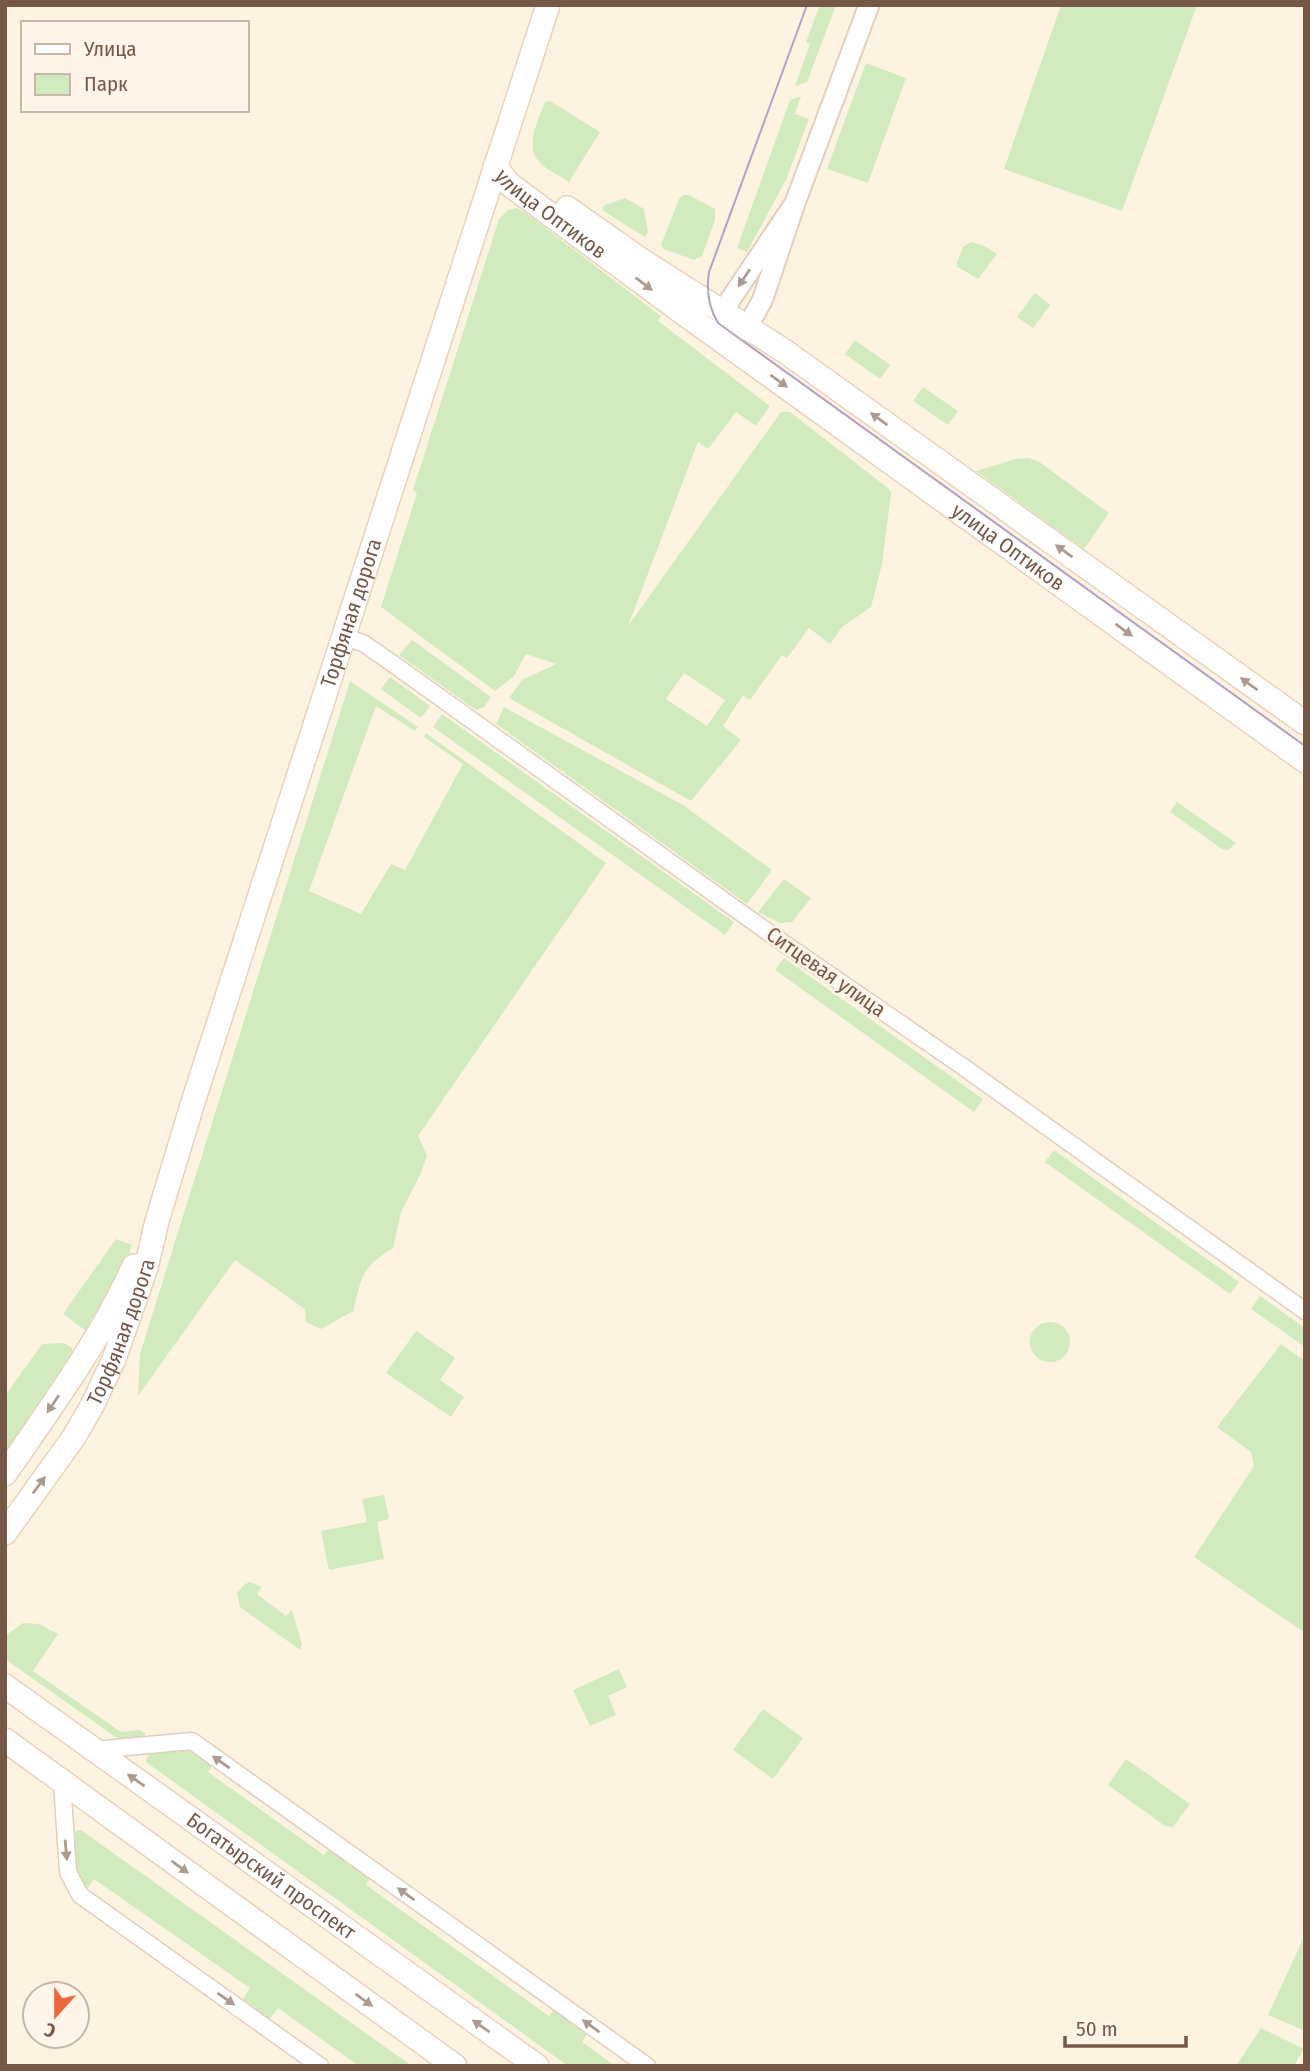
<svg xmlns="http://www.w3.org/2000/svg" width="1310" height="2071" viewBox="0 0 1310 2071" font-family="'Fira Sans Condensed',sans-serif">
<rect width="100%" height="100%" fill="#fdf3e1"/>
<g fill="#d1ebbf" fill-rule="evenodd">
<path d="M 820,5 L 836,5 L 807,82 L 795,86 L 810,44 L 806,42 Z"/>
<path d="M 1061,5 L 1197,5 L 1122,211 L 1004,169 Z"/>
<path d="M 866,63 L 906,78 L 868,183 L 827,169 Z"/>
<path d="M 801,96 L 795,114 L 809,119 L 786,180 L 747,252 L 737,248 L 790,100 Z"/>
<path d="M 550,101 L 600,132 L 569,182 C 559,175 542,168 536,158 C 527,142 539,117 545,102 Z"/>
<path d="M 683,195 L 689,195 L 715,209 L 715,220 L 702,256 L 694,260 L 664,249 L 661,245 L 679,199 Z"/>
<path d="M 625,198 L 644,209 L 648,232 L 645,237 L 602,210 L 605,205 Z"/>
<path d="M 517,208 L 526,213 L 661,316 L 658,321 L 770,406 L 756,426 L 736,412 L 708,449 L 698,442 L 628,626 L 781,412 L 790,412 L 888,488 L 891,493 L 882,564 L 871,607 L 842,627 L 830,644 L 809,628 L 787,658 L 782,655 L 750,700 L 743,695 L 723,726 L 741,740 L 691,801 L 509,698 L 522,680 L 556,664 L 526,654 L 514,676 L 495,691 L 381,607 L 417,493 L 413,490 L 499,219 L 508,210 ZM 684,673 L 725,700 L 707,726 L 666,699 Z"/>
<path d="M 971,242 L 982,245 L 997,254 L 978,279 L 956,266 L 963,247 Z"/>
<path d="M 1035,293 L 1050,305 L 1033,328 L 1017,317 Z"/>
<path d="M 855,340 L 890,365 L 880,379 L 845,354 Z"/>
<path d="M 923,387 L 958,411 L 948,425 L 913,401 Z"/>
<path d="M 1028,458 L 1038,461 L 1109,513 L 1084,549 L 976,471 L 1016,459 Z"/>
<path d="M 412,640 L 491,697 L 484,707 L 476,710 L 399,655 Z"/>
<path d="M 390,677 L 430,706 L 421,718 L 381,689 Z"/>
<path d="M 350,681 L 418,727 L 415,731 L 376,706 L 309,891 L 361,914 L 391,864 L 405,870 L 463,764 L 424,737 L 426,733 L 606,863 L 418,1136 L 427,1155 L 421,1173 L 401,1212 L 393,1248 C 361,1268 362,1276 353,1311 L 321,1329 L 306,1322 L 305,1309 L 235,1260 L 138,1396 L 140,1354 Z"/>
<path d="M 504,707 L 683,805 L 772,870 L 747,904 L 496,724 Z"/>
<path d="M 442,714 L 734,922 L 725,935 L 433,727 Z"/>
<path d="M 1177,802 L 1236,843 L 1228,850 L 1222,849 L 1170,812 Z"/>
<path d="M 784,879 L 811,898 L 792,922 L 780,923 L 758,912 Z"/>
<path d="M 784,958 L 983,1099 L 974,1112 L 775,970 Z"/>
<path d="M 1054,1150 L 1239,1282 L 1230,1294 L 1045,1162 Z"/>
<path d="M 116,1239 L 132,1245 L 122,1278 L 86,1331 L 63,1314 Z"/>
<path d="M 1260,1296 L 1305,1328 L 1305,1347 L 1251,1309 Z"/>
<circle cx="1050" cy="1342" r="20"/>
<path d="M 416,1331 L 455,1358 L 440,1380 L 464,1397 L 451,1417 L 386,1373 Z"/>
<path d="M 64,1343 L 72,1348 L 74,1359 L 5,1456 L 5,1396 L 42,1344 Z"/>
<path d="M 1281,1344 L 1305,1361 L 1305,1633 L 1194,1557 L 1254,1466 L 1251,1452 L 1217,1427 Z"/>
<path d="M 384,1495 L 389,1519 L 377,1522 L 384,1559 L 329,1570 L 321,1531 L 367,1522 L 362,1499 Z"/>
<path d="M 250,1582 L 262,1587 L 257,1594 L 286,1616 L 292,1610 L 302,1644 L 300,1650 L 240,1607 L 237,1593 L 245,1584 Z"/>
<path d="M 23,1623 L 39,1624 L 58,1634 L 33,1671 L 121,1732 L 139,1730 L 145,1733 L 145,1737 L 123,1740 L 117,1738 L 5,1659 L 5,1636 Z"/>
<path d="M 619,1669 L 627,1687 L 608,1696 L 616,1715 L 590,1726 L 573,1690 Z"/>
<path d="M 763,1709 L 803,1738 L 773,1779 L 733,1750 Z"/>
<path d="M 185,1749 L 196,1751 L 214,1763 L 208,1772 L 324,1855 L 330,1847 L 371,1876 L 366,1885 L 549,2016 L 555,2009 L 588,2033 L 582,2042 L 615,2066 L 568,2066 L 146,1762 L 147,1757 L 155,1752 Z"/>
<path d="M 1126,1759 L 1190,1804 L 1173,1827 L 1165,1826 L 1108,1785 Z"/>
<path d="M 77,1830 L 81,1830 L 412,2066 L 359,2066 L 278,2008 L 270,2019 L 243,1999 L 250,1988 L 94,1879 L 87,1889 L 77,1878 L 73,1835 Z"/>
<path d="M 1305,1935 L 1305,2031 L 1268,2015 Z"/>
<path d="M 1261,2028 L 1304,2049 L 1294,2066 L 1236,2066 Z"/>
</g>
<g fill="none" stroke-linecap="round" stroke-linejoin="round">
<defs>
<g id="minor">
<path d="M 345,637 L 363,643 L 389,661 L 779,940 L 962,1066 L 1305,1311"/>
<path d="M 94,1750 L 192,1741 L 647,2066"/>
<path d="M 62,1782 L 68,1872 L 80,1895 L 320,2066"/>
</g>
<path id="tertiary" d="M 795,203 L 722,312 L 723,341 L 747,327 L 762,301 L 795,203 L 869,5"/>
<g id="secondary">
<path id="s1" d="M 495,166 L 509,184 L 675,307 L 1305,761"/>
<path d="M 567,208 L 641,260 L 783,350 L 1305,723"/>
<path d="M 5,1474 C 51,1407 100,1341 134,1266"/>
<path id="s2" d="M 5,1533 L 74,1437 L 93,1404 L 114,1359 L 146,1268 L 157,1221 L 193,1102 L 548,5"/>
<path id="s3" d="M 5,1686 L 537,2066"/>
<path d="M 5,1740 L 455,2066"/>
</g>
</defs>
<use href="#minor" stroke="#e2cfbd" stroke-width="19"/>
<use href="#tertiary" stroke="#e2cfbd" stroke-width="23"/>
<use href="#secondary" stroke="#e9d2bc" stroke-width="26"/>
<use href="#minor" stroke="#fff" stroke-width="16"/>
<use href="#tertiary" stroke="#fff" stroke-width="19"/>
<use href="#secondary" stroke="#fff" stroke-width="23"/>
<path stroke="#b5a0c7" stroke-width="2" d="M 807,5 L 709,272 C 706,291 709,308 718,323 L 1305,746"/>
</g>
<defs><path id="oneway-solid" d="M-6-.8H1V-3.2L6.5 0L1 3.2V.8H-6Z" transform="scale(1.75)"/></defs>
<g fill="#ad9b91">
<use href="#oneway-solid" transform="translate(744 278) rotate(124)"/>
<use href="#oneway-solid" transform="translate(644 284) rotate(37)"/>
<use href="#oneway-solid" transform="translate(779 381) rotate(36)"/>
<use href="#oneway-solid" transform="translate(879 419) rotate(-144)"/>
<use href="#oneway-solid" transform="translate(1064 551) rotate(-144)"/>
<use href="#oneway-solid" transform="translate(1124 630) rotate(36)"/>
<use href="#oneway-solid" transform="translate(1249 684) rotate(-144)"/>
<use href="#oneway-solid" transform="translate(53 1404) rotate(124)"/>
<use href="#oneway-solid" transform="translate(39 1485) rotate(-54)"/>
<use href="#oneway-solid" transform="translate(221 1762) rotate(-145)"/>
<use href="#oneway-solid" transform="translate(136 1780) rotate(-145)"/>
<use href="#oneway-solid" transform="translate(66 1850) rotate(85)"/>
<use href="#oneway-solid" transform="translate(180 1867) rotate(36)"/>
<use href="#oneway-solid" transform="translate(406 1894) rotate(-144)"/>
<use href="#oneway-solid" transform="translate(226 1999) rotate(35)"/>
<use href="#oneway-solid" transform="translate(364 2000) rotate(36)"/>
<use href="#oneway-solid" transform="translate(481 2026) rotate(-145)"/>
<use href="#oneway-solid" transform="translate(591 2026) rotate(-144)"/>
</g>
<g text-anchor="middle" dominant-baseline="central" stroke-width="5" stroke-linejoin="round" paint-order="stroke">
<g font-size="21" fill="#765847" stroke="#fff6e9">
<text stroke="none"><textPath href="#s1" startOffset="74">улица Оптиков</textPath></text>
<text stroke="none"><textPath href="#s1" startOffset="640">улица Оптиков</textPath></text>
<text stroke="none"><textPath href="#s2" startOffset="989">Торфяная дорога</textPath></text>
<text transform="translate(826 972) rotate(35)">Ситцевая улица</text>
<text stroke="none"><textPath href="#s2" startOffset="234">Торфяная дорога</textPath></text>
<text stroke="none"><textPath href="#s3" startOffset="327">Богатырский проспект</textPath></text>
</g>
</g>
<rect width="1310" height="2071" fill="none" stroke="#765847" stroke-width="14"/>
<rect x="21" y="21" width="228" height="91" fill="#fff6e9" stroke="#c8b7a8" stroke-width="2"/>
<rect x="35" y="44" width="35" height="10" fill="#ffffff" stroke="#c8b7a8" stroke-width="2"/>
<text x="84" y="56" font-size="21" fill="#765847">Улица</text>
<rect x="35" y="74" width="35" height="21" fill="#d1ebbf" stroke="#c8b7a8" stroke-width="2"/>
<text x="84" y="91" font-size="21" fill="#765847">Парк</text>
<g transform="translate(56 2015) rotate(201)"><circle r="33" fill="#fff6e9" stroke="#c8b7a8" stroke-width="2"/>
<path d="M0-5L12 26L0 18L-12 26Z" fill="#ee683f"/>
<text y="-10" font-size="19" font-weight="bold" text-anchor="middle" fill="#765847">С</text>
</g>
<path d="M1065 2036v10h121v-10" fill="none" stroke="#765847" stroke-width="3.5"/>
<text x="1076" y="2036" font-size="21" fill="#765847" stroke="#fff6e9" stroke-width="5" paint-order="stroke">50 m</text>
</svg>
